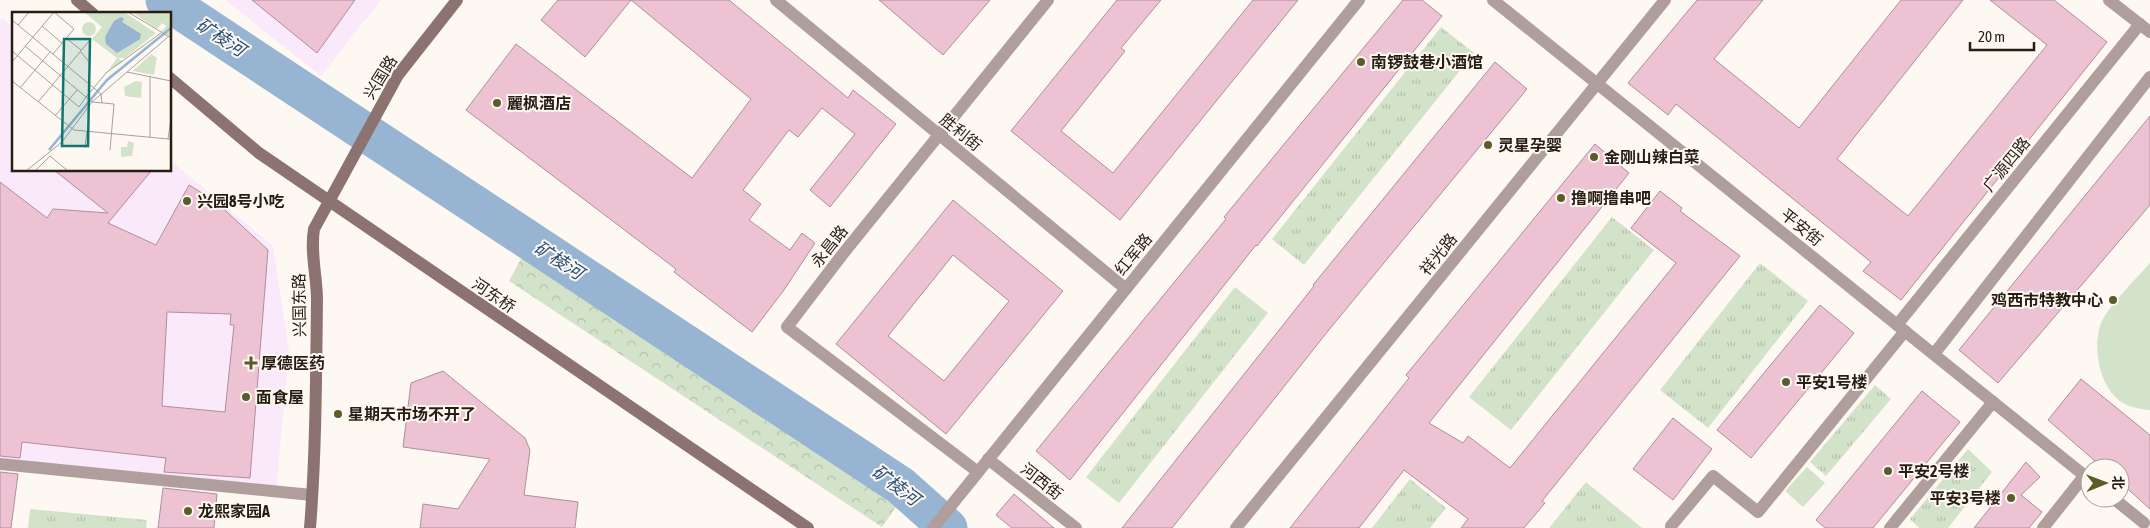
<svg xmlns="http://www.w3.org/2000/svg" width="2150" height="528" viewBox="0 0 2150 528" font-family="'Asap Condensed','Noto Sans SC',sans-serif">
<defs>
<pattern id="forest-crowns" width="20" height="18" patternUnits="userSpaceOnUse" patternTransform="scale(1.25)"><rect width="20" height="18" fill="#d2e3c9"/><path d="M2 6a3 3 0 1 1 6 0M12 15a3 3 0 1 1 6 0" fill="none" stroke="#b4c2ac"/></pattern>
<pattern id="park-tufts" width="24" height="20" patternUnits="userSpaceOnUse" patternTransform="scale(1.25)"><rect width="24" height="20" fill="#d2e3c9"/><path d="M3 7l-1-3M5 7V3M7 7l1-3M15 17l-1-3M17 17v-4M19 17l1-3" fill="none" stroke="#b4c2ac"/></pattern>
</defs>
<rect width="100%" height="100%" fill="#fef8f2"/>
<g fill="#fae9fa">
<path d="M 225,0 L 381,0 L 321,76 Z"/>
<path d="M 2,18 L 14,28 L 14,170 L 170,170 L 170,160 L 273,246 L 289,351 L 276,491 L 0,461 L 0,21 Z"/>
</g>
<path fill="url(#forest-crowns)" d="M 522,257 L 898,504 L 882,527 L 509,281 Z"/>
<g fill="url(#park-tufts)">
<path d="M 1441,27 L 1474,53 L 1304,265 L 1272,239 Z"/>
<path d="M 1612,217 L 1654,250 L 1511,430 L 1469,397 Z"/>
<path d="M 1760,263 L 1808,301 L 1708,428 L 1660,390 Z"/>
<path d="M 1235,287 L 1268,313 L 1119,503 L 1086,477 Z"/>
<path d="M 1875,385 L 1891,399 L 1826,476 L 1810,462 Z"/>
<path d="M 1968,449 L 1992,472 L 1948,528 L 1919,528 L 1910,519 Z"/>
<path d="M 1410,479 L 1446,508 L 1430,528 L 1372,528 Z"/>
<path d="M 1586,482 L 1642,528 L 1549,528 Z"/>
<path d="M 30,509 L 147,520 L 146,528 L 28,528 Z"/>
</g>
<g fill="#d2e3c9">
<path d="M 2150,263 L 2150,410 L 2148,410 C 2142,409 2135,408 2129,406 C 2101,395 2092,352 2100,326 C 2105,309 2138,277 2150,263 Z"/>
<path d="M 1807,467 L 1825,483 L 1803,507 L 1785,491 Z"/>
</g>
<g fill="none" stroke-linecap="round" stroke-linejoin="round">
<path stroke="#97b4d2" stroke-width="39" d="M 165,0 L 901,486 L 948,528"/>
</g>
<g fill="#edc3d4" stroke="#b08d9b" fill-rule="evenodd">
<path d="M 252,0 L 355,0 L 317,53 Z"/>
<path d="M 558,0 L 729,0 L 848,98 L 853,90 L 896,124 L 830,207 L 810,190 L 855,134 L 822,108 L 798,137 L 789,130 L 743,190 L 761,204 L 749,220 L 790,250 L 802,233 L 815,243 L 784,290 L 752,332 L 674,272 L 676,269 L 466,110 L 516,44 L 692,178 L 751,99 L 631,0 L 585,57 L 541,20 Z"/>
<path d="M 879,0 L 990,0 L 943,55 Z"/>
<path d="M 1117,0 L 1161,0 L 1121,48 L 1125,51 L 1061,131 L 1113,173 L 1253,0 L 1298,0 L 1120,220 L 1011,131 Z"/>
<path d="M 1403,0 L 1422,0 L 1442,16 L 1257,246 L 1256,245 L 1070,480 L 1036,451 L 1226,219 L 1224,217 Z"/>
<path d="M 1697,0 L 1763,0 L 1714,59 L 1799,128 L 1901,0 L 1963,0 L 1837,159 L 1908,216 L 2047,45 L 1990,0 L 2054,0 L 2107,42 L 1901,300 L 1863,271 L 1871,262 L 1676,104 L 1668,115 L 1628,83 Z"/>
<path d="M 1495,62 L 1527,89 L 1328,331 L 1172,528 L 1122,528 L 1314,286 L 1313,285 Z"/>
<path d="M 2150,116 L 2150,205 L 1998,383 L 1959,350 Z"/>
<path d="M 1595,144 L 1629,173 L 1429,423 L 1463,443 L 1468,436 L 1510,468 L 1676,263 L 1631,228 L 1660,191 L 1682,208 L 1680,211 L 1740,256 L 1542,501 L 1545,503 L 1524,528 L 1461,528 L 1468,519 L 1404,470 L 1359,528 L 1290,528 L 1409,378 L 1406,375 Z"/>
<path d="M 54,170 L 152,170 L 108,223 L 156,245 L 189,185 L 215,201 L 268,250 L 250,478 L 164,472 L 166,458 L 22,442 L 20,458 L 0,456 L 0,182 L 47,218 L 53,209 L 108,213 ZM 167,312 L 231,314 L 230,325 L 234,325 L 225,412 L 162,406 Z"/>
<path d="M 953,200 L 1063,291 L 946,434 L 836,344 ZM 953,255 L 1009,301 L 944,381 L 888,336 Z"/>
<path d="M 1820,305 L 1854,333 L 1751,458 L 1717,430 Z"/>
<path d="M 443,371 L 525,438 L 530,450 L 524,495 L 578,502 L 575,528 L 420,528 L 423,504 L 458,509 L 490,459 L 403,447 L 411,383 Z"/>
<path d="M 2081,379 L 2150,435 L 2150,509 L 2120,482 L 2120,468 L 2103,468 L 2048,420 Z"/>
<path d="M 1922,391 L 1960,422 L 1873,528 L 1825,528 L 1816,520 Z"/>
<path d="M 1673,418 L 1712,449 L 1673,500 L 1633,469 Z"/>
<path d="M 2026,462 L 2040,477 L 2021,495 L 2042,512 L 2029,528 L 1974,528 Z"/>
<path d="M 0,472 L 18,474 L 11,528 L 0,528 Z"/>
<path d="M 163,488 L 217,494 L 214,528 L 158,528 Z"/>
<path d="M 1014,494 L 1054,528 L 1012,528 L 996,515 Z"/>
</g>
<g fill="none" stroke-linecap="round" stroke-linejoin="round">
<g stroke="#b09e9c" stroke-width="12">
<path d="M 776,0 L 1126,289"/>
<path d="M 1493,0 L 2090,480"/>
<path d="M 2109,0 L 2150,32"/>
<path d="M 1897,325 L 2140,24"/>
<path d="M 1934,354 L 2150,77"/>
<path d="M 988,459 L 1076,528"/>
<path d="M 0,464 L 312,495"/>
<path d="M 978,472 L 787,327 L 842,255 L 1048,0"/>
<path d="M 2113,498 L 2144,523"/>
<path d="M 1671,526 L 1713,476 L 1758,512 L 1905,331"/>
<path d="M 933,528 L 1359,0"/>
<path d="M 1890,528 L 1993,402"/>
<path d="M 2043,528 L 2085,475"/>
</g>
<path stroke="#b09e9c" stroke-width="12" d="M 1236,528 L 1665,0"/>
<g stroke="#8c7370" stroke-width="12">
<path d="M 77,0 L 93,14"/>
<path d="M 170,78 L 259,153 L 808,528"/>
<path d="M 310,528 C 316,452 316,377 317,300 C 317,277 310,252 314,229 L 398,75 L 457,0"/>
</g>
</g>
<g fill="#5a5c2a" stroke="#fef8f2" stroke-width="2">
<circle cx="1361" cy="62" r="5"/>
<circle cx="497" cy="103" r="5"/>
<circle cx="1488" cy="145" r="5"/>
<circle cx="1594" cy="157" r="5"/>
<circle cx="1561" cy="198" r="5"/>
<circle cx="187" cy="201" r="5"/>
<circle cx="2113" cy="300" r="5"/>
<path d="M248.5 355.5h5v5h5v5h-5v5h-5v-5h-5v-5h5z"/>
<circle cx="1786" cy="382" r="5"/>
<circle cx="246" cy="397" r="5"/>
<circle cx="338" cy="414" r="5"/>
<circle cx="1888" cy="471" r="5"/>
<circle cx="2011" cy="498" r="5"/>
<circle cx="188" cy="511" r="5"/>
</g>
<g text-anchor="middle" dominant-baseline="central" stroke-width="4" stroke-linejoin="round" paint-order="stroke">
<g font-size="16" font-weight="bold" fill="#271d13" stroke="#fef8f2" text-anchor="start">
<text x="1371" y="62">南锣鼓巷小酒馆</text>
<text x="507" y="103">麗枫酒店</text>
<text x="1498" y="145">灵星孕婴</text>
<text x="1604" y="157">金刚山辣白菜</text>
<text x="1571" y="198">撸啊撸串吧</text>
<text x="197" y="201">兴园8号小吃</text>
<text x="2103" y="300" text-anchor="end">鸡西市特教中心</text>
<text x="261" y="363">厚德医药</text>
<text x="1796" y="382">平安1号楼</text>
<text x="256" y="397">面食屋</text>
<text x="348" y="414">星期天市场不开了</text>
<text x="1898" y="471">平安2号楼</text>
<text x="2001" y="498" text-anchor="end">平安3号楼</text>
<text x="198" y="511">龙熙家园A</text>
</g>
<g font-size="16" fill="#271d13" stroke="#fef8f2">
<text transform="translate(380 77) rotate(-58)">兴国路</text>
<text transform="translate(961 132) rotate(39)">胜利街</text>
<text transform="translate(2006 164) rotate(-51)">广源四路</text>
<text transform="translate(1802 227) rotate(39)">平安街</text>
<text transform="translate(829 246) rotate(-52)">永昌路</text>
<text transform="translate(1133 254) rotate(-51)">红军路</text>
<text transform="translate(1438 254) rotate(-51)">祥光路</text>
<text transform="translate(494 295) rotate(34)">河东桥</text>
<text transform="translate(299 305) rotate(-91)">兴国东路</text>
<text transform="translate(1042 481) rotate(38)">河西街</text>
</g>
<g font-size="18" font-style="italic" fill="#265079" stroke="#fef8f2">
<text transform="translate(221 37) rotate(33)">矿棱河</text>
<text transform="translate(559 260) rotate(33)">矿棱河</text>
<text transform="translate(896 485) rotate(37)">矿棱河</text>
</g>
</g>
<g transform="translate(12 12)">
<rect width="159" height="159" fill="#fef8f2"/>
<path d="M 72,0 L 112,0 L 144,21 L 113,46 L 106,46 L 111,50 L 96,59 L 105,46 L 80,27 L 90,15 ZM 120,0 L 159,0 L 159,25 L 149,20 L 154,14 L 150,11 L 145,17 ZM 139,42 L 145,46 L 142,63 L 121,59 ZM 116,129 L 122,131 L 120,144 L 109,145 L 109,135 L 115,135 Z" fill="#d2e3c9"/>
<path d="M70 17a7 7 0 1 1 14 0a7 7 0 1 1-14 0ZM 124,69 L 130,70 L 129,86 L 113,84 L 112,75 Z" fill="#d2e3c9"/>
<path d="M 109,5 L 112,7 L 110,10 L 129,22 L 128,27 L 105,41 L 94,32 L 93,25 L 102,9 Z" fill="#97b4d2"/>
<path fill="none" stroke="#97b4d2" stroke-width="2.5" d="M 37,138 L 95,68 L 159,16"/>
<path fill="none" stroke="#a8a099" stroke-width="1" d="M 116,0 L 159,26M 0,8 L 89,82 L 90,91M 6,13 L 17,0M 30,14 L 50,31M 54,26 L 69,38M 13,34 L 80,90 L 102,92 L 98,138M 0,39 L 67,95 L 74,85M 68,39 L 78,51M 41,42 L 62,17 L 42,0M 0,50 L 42,0M 115,60 L 159,69M 0,69 L 62,118 L 156,127M 8,76 L 38,40M 74,85 L 95,60 L 149,21M 26,90 L 78,28M 43,104 L 65,78M 159,107 L 156,127 L 159,127M 138,125 L 138,64M 73,136 L 75,119M 14,159 L 50,130 L 80,90 L 156,25M 23,159 L 38,144 L 56,159"/>
<path fill="#0f766e" fill-opacity="0.15" stroke="#0f766e" stroke-width="2.5" d="M 52,27 L 78,27 L 76,134 L 50,134 Z"/>
<rect width="159" height="159" fill="none" stroke="#271d13" stroke-width="2.5"/>
</g>
<g transform="translate(2105 483) rotate(89)"><circle r="24" fill="#fef8f2" stroke="#a8a099"/>
<path d="M0-4L9 19L0 12L-9 19Z" fill="#5a5c2a"/>
<text y="-8" font-size="14" font-weight="bold" text-anchor="middle" fill="#271d13">北</text>
</g>
<path d="M1970 42v8h64v-8" fill="none" stroke="#271d13" stroke-width="2.5"/>
<text x="1978" y="42" font-size="15" fill="#271d13" stroke="#fef8f2" stroke-width="4" paint-order="stroke">20 m</text>
</svg>
